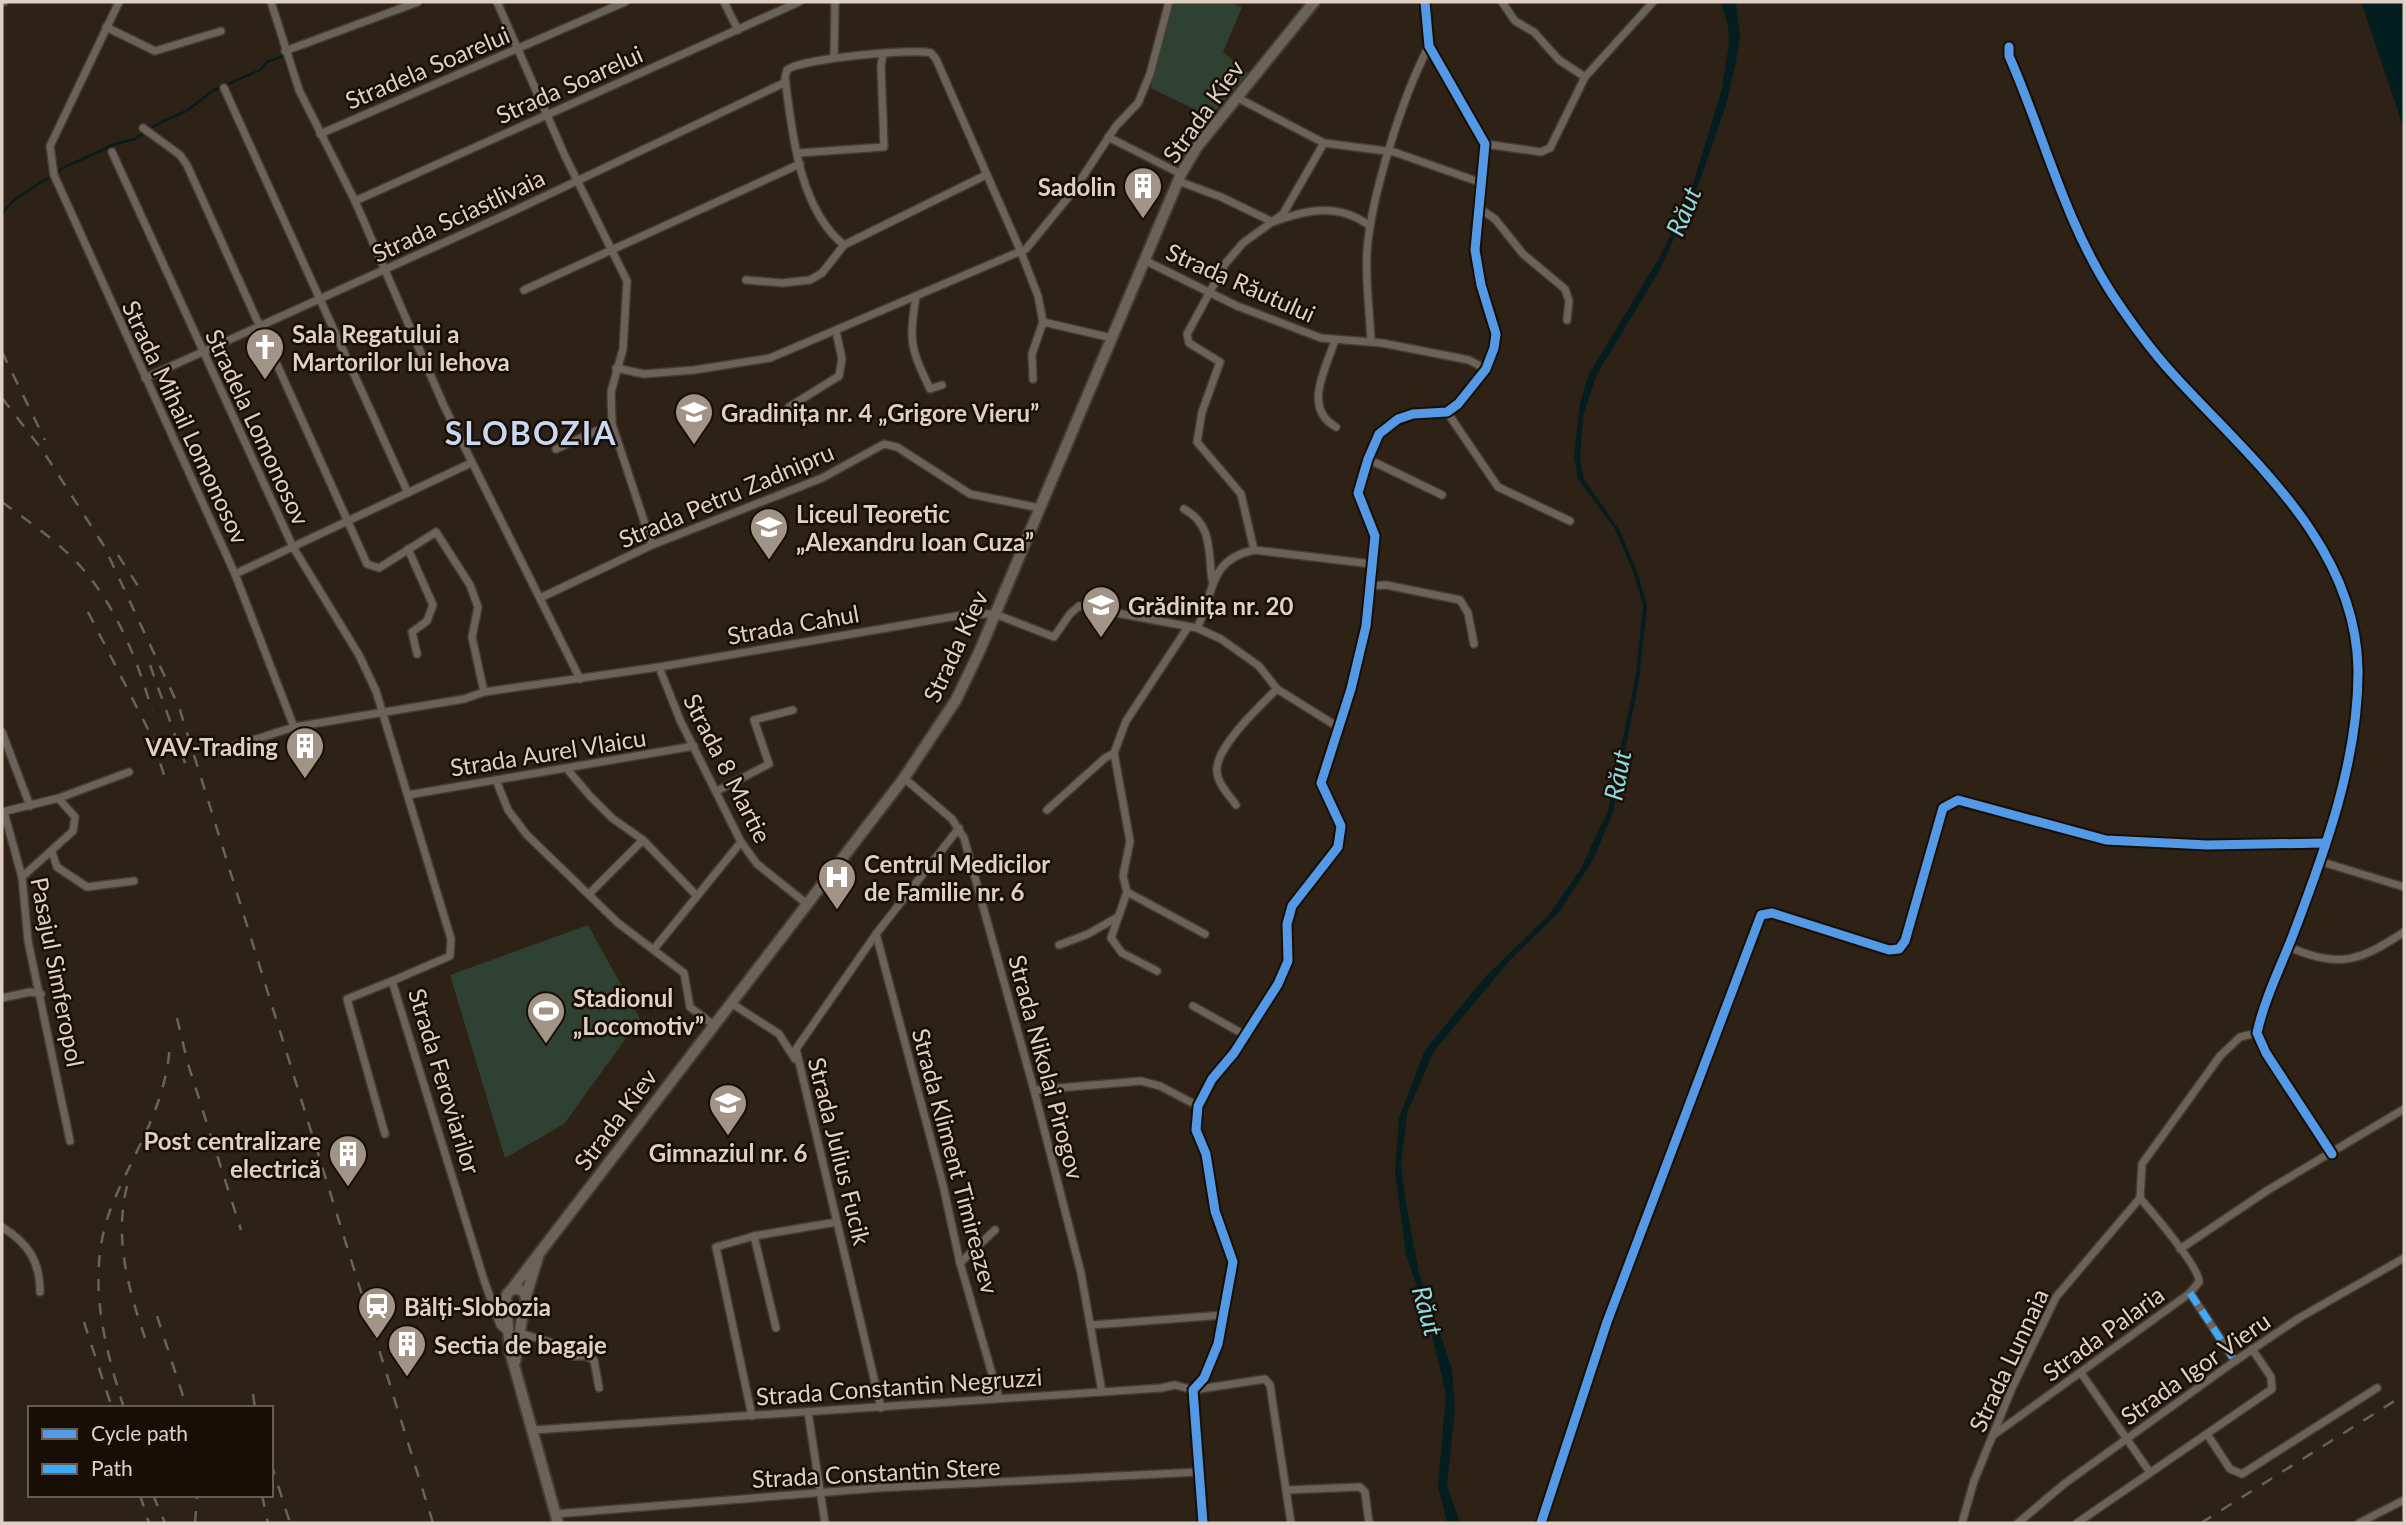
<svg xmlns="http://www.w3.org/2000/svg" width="2406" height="1525" viewBox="0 0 2406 1525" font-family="Lato,sans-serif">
<rect width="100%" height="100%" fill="#2e2216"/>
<g fill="#2e4132">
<path d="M 1171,2 L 1229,2 L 1242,7 L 1223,52 L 1248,73 L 1210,117 L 1151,88 Z"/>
<path d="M 588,925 L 640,1019 L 564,1124 L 505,1158 L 450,975 Z"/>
</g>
<g fill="#041d1f">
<path d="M 1721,2 L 1736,2 L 1740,36 L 1736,61 L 1727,102 L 1697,189 L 1658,273 L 1597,374 L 1583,416 L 1580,459 L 1584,479 L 1620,531 L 1639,577 L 1647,606 L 1639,681 L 1613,812 L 1594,858 L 1560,911 L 1512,958 L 1434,1051 L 1407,1113 L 1401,1165 L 1405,1197 L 1419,1273 L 1452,1369 L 1455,1408 L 1447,1485 L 1460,1523 L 1447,1523 L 1438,1485 L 1446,1395 L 1430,1326 L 1406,1254 L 1395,1172 L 1399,1118 L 1425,1050 L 1487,975 L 1548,916 L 1580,870 L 1608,811 L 1636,674 L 1643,606 L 1634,574 L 1615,529 L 1578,479 L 1574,457 L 1580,403 L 1589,374 L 1661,255 L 1690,194 L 1721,92 L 1729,45 L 1728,26 Z"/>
<path d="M 2361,2 L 2404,2 L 2404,129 Z"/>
</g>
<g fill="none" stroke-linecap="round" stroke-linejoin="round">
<g stroke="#041d1f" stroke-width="2.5">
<path d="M 419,5 L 427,2"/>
<path d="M 2,213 L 14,200 L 63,168 L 115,144 L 135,139 L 156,125 L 188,110 L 214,90 L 260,70 L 267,62 L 387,17"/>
</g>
<defs>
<g id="street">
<path d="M 2,2 L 4,2"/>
<path d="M 119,2 L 50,146 L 54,175 L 235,574 L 294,727"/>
<path d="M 271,2 L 299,90 L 355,201 L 444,406 L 580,679"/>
<path d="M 497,2 L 565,156 L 627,281 L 623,349 L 611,392 L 612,424 L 652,545"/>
<path d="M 724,2 L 738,30"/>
<path d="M 1502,2 L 1515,21 L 1534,32 L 1559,60 L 1585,77"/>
<path d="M 106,27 L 155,51 L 221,31"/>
<path d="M 2009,47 L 2009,56 C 2044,135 2064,220 2112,294 C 2130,321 2150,349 2172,373 C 2248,457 2356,543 2358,669 C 2359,759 2325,851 2293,935 C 2281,966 2264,1000 2257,1033 L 2266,1053 L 2332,1154"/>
<path d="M 285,51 L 418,2"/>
<path d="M 834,58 L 835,2"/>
<path d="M 224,88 L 408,493"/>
<path d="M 1236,97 L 1324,143 L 1394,152 L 1482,183"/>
<path d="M 143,128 L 180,155 L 187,165 L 367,564 L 379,568 L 436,532 L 470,585 L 478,607 L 472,637 L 484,692"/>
<path d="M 320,134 L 625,2"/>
<path d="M 1108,137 L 1181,174"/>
<path d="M 1485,144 L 1541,152 L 1550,148 L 1585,77 L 1653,2"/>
<path d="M 112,152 L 293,547 L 359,655 L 376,691 L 451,939 L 450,956 L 392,981"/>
<path d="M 798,153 L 884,147 L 881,66 L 883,54"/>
<path d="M 1178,181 L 1221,197 L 1273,222 C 1308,209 1339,203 1370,226"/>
<path d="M 355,201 L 799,2"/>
<path d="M 1479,208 L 1495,219 L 1523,254 L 1565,289 L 1569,301 L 1567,320"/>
<path d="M 844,245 C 799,209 792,132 785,78 L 787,70 C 798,59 914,48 931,53 L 936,59 L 1021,252 L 1038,296 L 1043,322 L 1112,338"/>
<path d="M 1144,260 L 1237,306 L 1321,338 L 1382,343 L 1469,360 L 1486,369"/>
<path d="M 746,280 L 782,283 L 810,280 L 822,273 L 844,245 L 986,175"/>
<path d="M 524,290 L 800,164"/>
<path d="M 916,296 C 909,342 910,347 930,389 L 942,385"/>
<path d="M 1335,340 C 1326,369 1302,408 1336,427"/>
<path d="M 1371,342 C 1370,312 1365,281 1367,251 C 1371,196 1403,95 1429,46"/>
<path d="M 616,368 L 644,374 L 694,370 L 770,358 L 1026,249 L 1074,190 L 1116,126 L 1138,103 L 1150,74 L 1169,2"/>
<path d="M 145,378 L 505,215 L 786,82"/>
<path d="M 1033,379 L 1032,354 L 1043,322"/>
<path d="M 789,407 L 839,376 L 842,359 L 836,331"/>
<path d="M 1447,412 L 1498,487 L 1570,521"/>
<path d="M 556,449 L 612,424"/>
<path d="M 1368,459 L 1442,495"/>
<path d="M 1184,509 C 1213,525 1208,551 1212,580"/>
<path d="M 408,549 L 433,605 L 427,621 L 412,632 L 417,654"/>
<path d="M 1254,550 L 1241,494 L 1197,442 L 1202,412 L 1220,362 L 1189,343 L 1187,334 L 1225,264 L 1243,243 L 1283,214 L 1324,143"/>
<path d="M 235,574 L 471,463"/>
<path d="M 1371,586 L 1386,585 L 1460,600 L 1468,613 L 1474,644"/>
<path d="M 540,598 L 652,545 L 822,478 L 884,444 L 897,447 L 970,494 L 1040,508"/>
<path d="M 1197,628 C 1215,594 1207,560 1254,550 L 1372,564"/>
<path d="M 659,667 L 680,720 L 741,842 L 757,864 L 807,904"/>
<path d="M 2,732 L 30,806"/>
<path d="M 209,754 L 294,727 L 464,699 L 484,692 L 659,667 L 968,614 L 995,614 L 1054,637 L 1070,614 L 1079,606 L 1197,628 L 1221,639 L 1259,666 L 1277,689 L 1338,727"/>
<path d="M 567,769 L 590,796 L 612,818 L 643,840 L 697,896"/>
<path d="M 904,778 L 952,819 L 964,838 L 1034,1090 L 1081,1273 L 1102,1392"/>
<path d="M 496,780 L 508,810 L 527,835 L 618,923 L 684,973 L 690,1007 L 714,1025"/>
<path d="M 717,791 L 769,764 L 754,720 L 793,710"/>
<path d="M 408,795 L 694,746"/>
<path d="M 1236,805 C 1229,795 1218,784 1217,772 C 1214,748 1261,705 1277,689"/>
<path d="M 1047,810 L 1105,758 L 1114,753"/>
<path d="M 2,812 L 59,798 L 129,772"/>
<path d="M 4,812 L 22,877 L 28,941 L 70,1141"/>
<path d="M 52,852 L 57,867 L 87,887 L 134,881"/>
<path d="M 2319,861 L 2404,887"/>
<path d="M 22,877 L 73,831 L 75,817 L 59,799"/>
<path d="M 1127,892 L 1205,934"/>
<path d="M 589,894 L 643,840"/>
<path d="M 876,934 L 943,1185 L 960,1263 L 999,1398"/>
<path d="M 1059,945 L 1088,934 L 1116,918"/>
<path d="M 2289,947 C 2339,969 2360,961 2404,932"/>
<path d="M 654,949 L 741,842"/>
<path d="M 1157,971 L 1122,953 L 1111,938 L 1127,892 L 1123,876 L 1130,841 L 1114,753 L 1126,721 L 1188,627"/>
<path d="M 2,998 L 30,992 L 41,994"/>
<path d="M 731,1003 L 779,1034 L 795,1059"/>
<path d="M 1193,1006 L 1245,1035"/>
<path d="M 1034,1090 L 1141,1081 L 1160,1086 L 1198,1106"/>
<path d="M 385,1134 L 347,999 L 392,981 L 484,1280 L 500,1325 L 506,1331"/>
<path d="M 2,1227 C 28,1243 40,1261 40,1292"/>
<path d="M 754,1236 L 776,1328"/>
<path d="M 2180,1249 L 2268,1190 L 2404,1109"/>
<path d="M 960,1263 L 995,1230"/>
<path d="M 2190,1293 L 2235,1361"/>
<path d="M 1092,1325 L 1224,1315"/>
<path d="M 520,1333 L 550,1342 L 568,1356 L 585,1356 L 594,1360 L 599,1388"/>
<path d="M 2081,1373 L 2149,1471"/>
<path d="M 881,1408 L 796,1049 L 876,934 L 959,828"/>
<path d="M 808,1412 L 825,1523"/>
<path d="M 752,1416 L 716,1247 L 754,1236 L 837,1222"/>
<path d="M 533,1430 L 1161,1388 L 1175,1385 L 1193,1390 L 1265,1379 L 1270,1385 L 1291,1523"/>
<path d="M 1995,1434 L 2190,1293 L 2199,1282 C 2200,1268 2152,1212 2140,1198"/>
<path d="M 2207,1434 L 2230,1469 L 2242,1474 L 2377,1388"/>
<path d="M 1286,1490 L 1360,1487 L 1365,1492 L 1369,1523"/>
<path d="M 555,1514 L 878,1488 L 1199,1472"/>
<path d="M 1203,1523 L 1193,1390 L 1204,1378 L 1218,1344 L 1233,1262 L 1215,1211 L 1206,1154 L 1196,1130 L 1198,1106 L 1212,1079 L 1234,1053 L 1278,984 L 1288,961 L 1287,924 L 1292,906 L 1338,847 L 1341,826 L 1321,783 L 1351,689 L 1366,626 L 1375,536 L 1358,493 L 1368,459 L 1379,434 L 1398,419 L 1413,414 L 1447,412 L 1458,404 L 1486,369 L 1494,348 L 1496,334 L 1481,285 L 1475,250 L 1485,144 L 1429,46 L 1425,2"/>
<path d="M 1541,1523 L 1607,1322 L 1761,915 L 1772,913 L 1889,950 L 1899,949 L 1905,941 L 1943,808 L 1958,800 L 2106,840 L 2207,845 L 2324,843"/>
<path d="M 1962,1523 L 1974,1481 L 2012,1388 L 2056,1297 L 2140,1198 L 2142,1164 L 2220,1056 L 2240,1037 L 2257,1033"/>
<path d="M 2018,1523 L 2064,1484 L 2235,1361 L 2299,1318 L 2404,1258"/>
<path d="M 2077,1523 L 2272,1389 L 2271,1377 L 2252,1349"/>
<path d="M 2359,1523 L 2404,1500"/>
</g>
<g id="secondary">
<circle cx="516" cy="1299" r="10"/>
<path d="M 511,1290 L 904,778 L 956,700 L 980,650 L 1181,174 L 1197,147 L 1314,2"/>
<path d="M 526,1296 L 538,1257"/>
<path d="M 506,1302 L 510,1351 L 558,1523"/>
<path d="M 515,1362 L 524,1306"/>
</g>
</defs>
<use href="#street" stroke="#463c33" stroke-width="10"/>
<use href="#secondary" stroke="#463c33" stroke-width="14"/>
<use href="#street" stroke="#6b6259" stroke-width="7"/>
<use href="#secondary" stroke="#6b6259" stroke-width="10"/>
<g stroke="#6b6259" stroke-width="2.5" stroke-dasharray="12 12" stroke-linecap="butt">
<path d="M 2,352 L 45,440"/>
<path d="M 2,398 L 43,451 L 104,546 L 179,707 L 433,1523"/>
<path d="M 2,502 C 29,522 58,541 81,567 C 116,606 138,661 152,711"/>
<path d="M 118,555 L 138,586"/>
<path d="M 88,612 L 151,735 L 166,781"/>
<path d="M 150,665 L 185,763"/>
<path d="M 177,1018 L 188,1064 L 241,1230"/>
<path d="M 127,1186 C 114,1240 128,1287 145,1338"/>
<path d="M 157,1316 L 185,1402"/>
<path d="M 84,1322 L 112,1408"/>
<path d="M 253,1394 L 255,1408"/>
<path d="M 124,1408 C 102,1339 84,1268 115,1198 C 138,1145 167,1102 170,1043"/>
<path d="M 271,1463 L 290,1523"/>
<path d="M 140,1495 L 149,1523"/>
<path d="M 153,1495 L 165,1523"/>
<path d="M 262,1495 L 268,1523"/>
<path d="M 195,1523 L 197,1495"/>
<path d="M 2201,1523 L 2404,1395"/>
</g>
<path stroke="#3fa9f5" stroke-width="7" stroke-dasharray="14 7" stroke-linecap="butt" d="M 2190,1293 L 2235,1361"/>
<defs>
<g id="cycleway">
<path d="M 2009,47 L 2009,56 C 2044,135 2064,220 2112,294 C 2130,321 2150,349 2172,373 C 2248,457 2356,543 2358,669 C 2359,759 2325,851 2293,935 C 2281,966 2264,1000 2257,1033 L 2266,1053 L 2332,1154"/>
<path d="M 1203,1523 L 1193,1390 L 1204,1378 L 1218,1344 L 1233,1262 L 1215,1211 L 1206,1154 L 1196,1130 L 1198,1106 L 1212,1079 L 1234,1053 L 1278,984 L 1288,961 L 1287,924 L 1292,906 L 1338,847 L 1341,826 L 1321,783 L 1351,689 L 1366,626 L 1375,536 L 1358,493 L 1368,459 L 1379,434 L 1398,419 L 1413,414 L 1447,412 L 1458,404 L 1486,369 L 1494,348 L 1496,334 L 1481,285 L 1475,250 L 1485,144 L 1429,46 L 1425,2"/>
<path d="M 1541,1523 L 1607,1322 L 1761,915 L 1772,913 L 1889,950 L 1899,949 L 1905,941 L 1943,808 L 1958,800 L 2106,840 L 2207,845 L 2324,843"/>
</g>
</defs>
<use href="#cycleway" stroke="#180e05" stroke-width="13"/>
<use href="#cycleway" stroke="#5399e6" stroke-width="9"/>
</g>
<defs>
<symbol id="building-pin" viewBox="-11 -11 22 30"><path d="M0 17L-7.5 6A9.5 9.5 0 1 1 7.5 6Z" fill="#a29387" stroke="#180e05"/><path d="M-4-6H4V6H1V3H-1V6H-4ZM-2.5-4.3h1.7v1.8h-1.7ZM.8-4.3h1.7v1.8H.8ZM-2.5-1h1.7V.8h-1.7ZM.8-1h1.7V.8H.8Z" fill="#fff"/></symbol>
<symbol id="church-pin" viewBox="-11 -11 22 30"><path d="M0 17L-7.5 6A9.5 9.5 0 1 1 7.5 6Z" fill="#a29387" stroke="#180e05"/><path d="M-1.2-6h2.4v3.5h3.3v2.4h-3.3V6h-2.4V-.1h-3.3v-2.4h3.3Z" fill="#fff"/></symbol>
<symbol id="school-pin" viewBox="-11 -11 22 30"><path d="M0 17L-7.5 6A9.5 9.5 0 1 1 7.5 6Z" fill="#a29387" stroke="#180e05"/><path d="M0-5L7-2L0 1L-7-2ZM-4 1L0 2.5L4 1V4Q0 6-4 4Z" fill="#fff"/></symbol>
<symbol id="hospital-pin" viewBox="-11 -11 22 30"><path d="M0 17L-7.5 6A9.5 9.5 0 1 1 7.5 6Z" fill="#a29387" stroke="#180e05"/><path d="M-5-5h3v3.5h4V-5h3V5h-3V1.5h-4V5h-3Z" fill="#fff"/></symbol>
<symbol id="stadium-pin" viewBox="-11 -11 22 30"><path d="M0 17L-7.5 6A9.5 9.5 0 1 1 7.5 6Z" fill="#a29387" stroke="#180e05"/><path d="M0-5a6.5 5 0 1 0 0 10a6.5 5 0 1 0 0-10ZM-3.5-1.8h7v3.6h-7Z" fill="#fff"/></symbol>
<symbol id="station-pin" viewBox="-11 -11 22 30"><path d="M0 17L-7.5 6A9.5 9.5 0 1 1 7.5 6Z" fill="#a29387" stroke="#180e05"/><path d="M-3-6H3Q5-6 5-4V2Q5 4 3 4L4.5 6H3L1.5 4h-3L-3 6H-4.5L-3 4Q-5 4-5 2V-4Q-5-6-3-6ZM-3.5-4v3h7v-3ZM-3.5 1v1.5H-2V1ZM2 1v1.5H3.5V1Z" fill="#fff"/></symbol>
</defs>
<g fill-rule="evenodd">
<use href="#building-pin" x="1121" y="164" width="44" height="60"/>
<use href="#church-pin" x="243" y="325" width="44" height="60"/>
<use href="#school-pin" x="672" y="390" width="44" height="60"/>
<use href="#school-pin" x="747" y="505" width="44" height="60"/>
<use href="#school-pin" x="1079" y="583" width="44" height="60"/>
<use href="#building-pin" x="283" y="724" width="44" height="60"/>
<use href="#hospital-pin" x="815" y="855" width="44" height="60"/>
<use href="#stadium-pin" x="524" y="989" width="44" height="60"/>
<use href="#school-pin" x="706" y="1081" width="44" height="60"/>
<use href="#building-pin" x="326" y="1132" width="44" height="60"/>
<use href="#station-pin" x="355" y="1284" width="44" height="60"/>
<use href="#building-pin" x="385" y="1322" width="44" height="60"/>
</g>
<g text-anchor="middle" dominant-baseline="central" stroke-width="5" stroke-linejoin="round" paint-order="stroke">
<g font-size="24" fill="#e0d0c4" stroke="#180e05">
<text transform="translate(427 67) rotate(-23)">Stradela Soarelui</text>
<text transform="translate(569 84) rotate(-24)">Strada Soarelui</text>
<text transform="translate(1203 111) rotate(-54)">Strada Kiev</text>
<text transform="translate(458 215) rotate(-25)">Strada Sciastlivaia</text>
<text transform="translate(1241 282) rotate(24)">Strada Răutului</text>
<text transform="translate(186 422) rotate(65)">Strada Mihail Lomonosov</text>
<text transform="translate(258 427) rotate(65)">Stradela Lomonosov</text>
<text transform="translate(726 495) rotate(-23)">Strada Petru Zadnipru</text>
<text transform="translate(793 624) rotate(-10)">Strada Cahul</text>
<text transform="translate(955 646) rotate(-65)">Strada Kiev</text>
<text transform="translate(548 752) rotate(-9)">Strada Aurel Vlaicu</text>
<text transform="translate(728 768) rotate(63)">Strada 8 Martie</text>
<text transform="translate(58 972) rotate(79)">Pasajul Simferopol</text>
<text transform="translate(1047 1067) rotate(75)">Strada Nikolai Pirogov</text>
<text transform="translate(445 1081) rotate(73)">Strada Feroviarilor</text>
<text transform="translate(615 1119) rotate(-53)">Strada Kiev</text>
<text transform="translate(840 1151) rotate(76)">Strada Julius Fucik</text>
<text transform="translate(956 1161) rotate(75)">Strada Kliment Timireazev</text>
<text transform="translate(2103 1333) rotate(-36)">Strada Palaria</text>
<text transform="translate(2008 1360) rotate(-65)">Strada Lunnaia</text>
<text transform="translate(2195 1368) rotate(-35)">Strada Igor Vieru</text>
<text transform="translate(899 1386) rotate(-4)">Strada Constantin Negruzzi</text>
<text transform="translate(876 1472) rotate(-3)">Strada Constantin Stere</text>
</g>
<g font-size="24" font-weight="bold" fill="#e0d0c4" stroke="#180e05" text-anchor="start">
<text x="1116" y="186" text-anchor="end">Sadolin</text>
<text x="292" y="333">Sala Regatului a<tspan x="292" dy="28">Martorilor lui Iehova</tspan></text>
<text x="721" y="412">Gradinița nr. 4 „Grigore Vieru”</text>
<text x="796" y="513">Liceul Teoretic<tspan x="796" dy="28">„Alexandru Ioan Cuza”</tspan></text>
<text x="1128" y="605">Grădinița nr. 20</text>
<text x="278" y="746" text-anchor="end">VAV-Trading</text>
<text x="864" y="863">Centrul Medicilor<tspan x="864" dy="28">de Familie nr. 6</tspan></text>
<text x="573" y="997">Stadionul<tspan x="573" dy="28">„Locomotiv”</tspan></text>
<text x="321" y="1140" text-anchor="end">Post centralizare<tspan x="321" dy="28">electrică</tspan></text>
<text x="728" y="1152" text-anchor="middle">Gimnaziul nr. 6</text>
<text x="404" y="1306">Bălți-Slobozia</text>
<text x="434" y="1344">Sectia de bagaje</text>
</g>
<g font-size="26" font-style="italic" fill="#8cd7e0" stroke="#180e05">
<text transform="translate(1683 211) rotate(-67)">Răut</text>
<text transform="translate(1617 775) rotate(-79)">Răut</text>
<text transform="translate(1428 1311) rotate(74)">Răut</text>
</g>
<g font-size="32" font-weight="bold" letter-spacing="2" fill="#c8d8f2" stroke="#180e05">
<text x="531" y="432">SLOBOZIA</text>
</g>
</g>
<rect width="2406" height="1525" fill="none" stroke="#e0d0c4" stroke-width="7"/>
<rect x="28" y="1406" width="245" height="91" fill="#180e05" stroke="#685c51" stroke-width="2"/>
<rect x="42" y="1429" width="35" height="10" fill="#5399e6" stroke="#685c51" stroke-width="2"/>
<text x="91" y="1441" font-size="21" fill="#e0d0c4">Cycle path</text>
<rect x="42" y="1464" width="35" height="10" fill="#3fa9f5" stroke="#685c51" stroke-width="2"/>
<text x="91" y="1476" font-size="21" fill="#e0d0c4">Path</text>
</svg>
